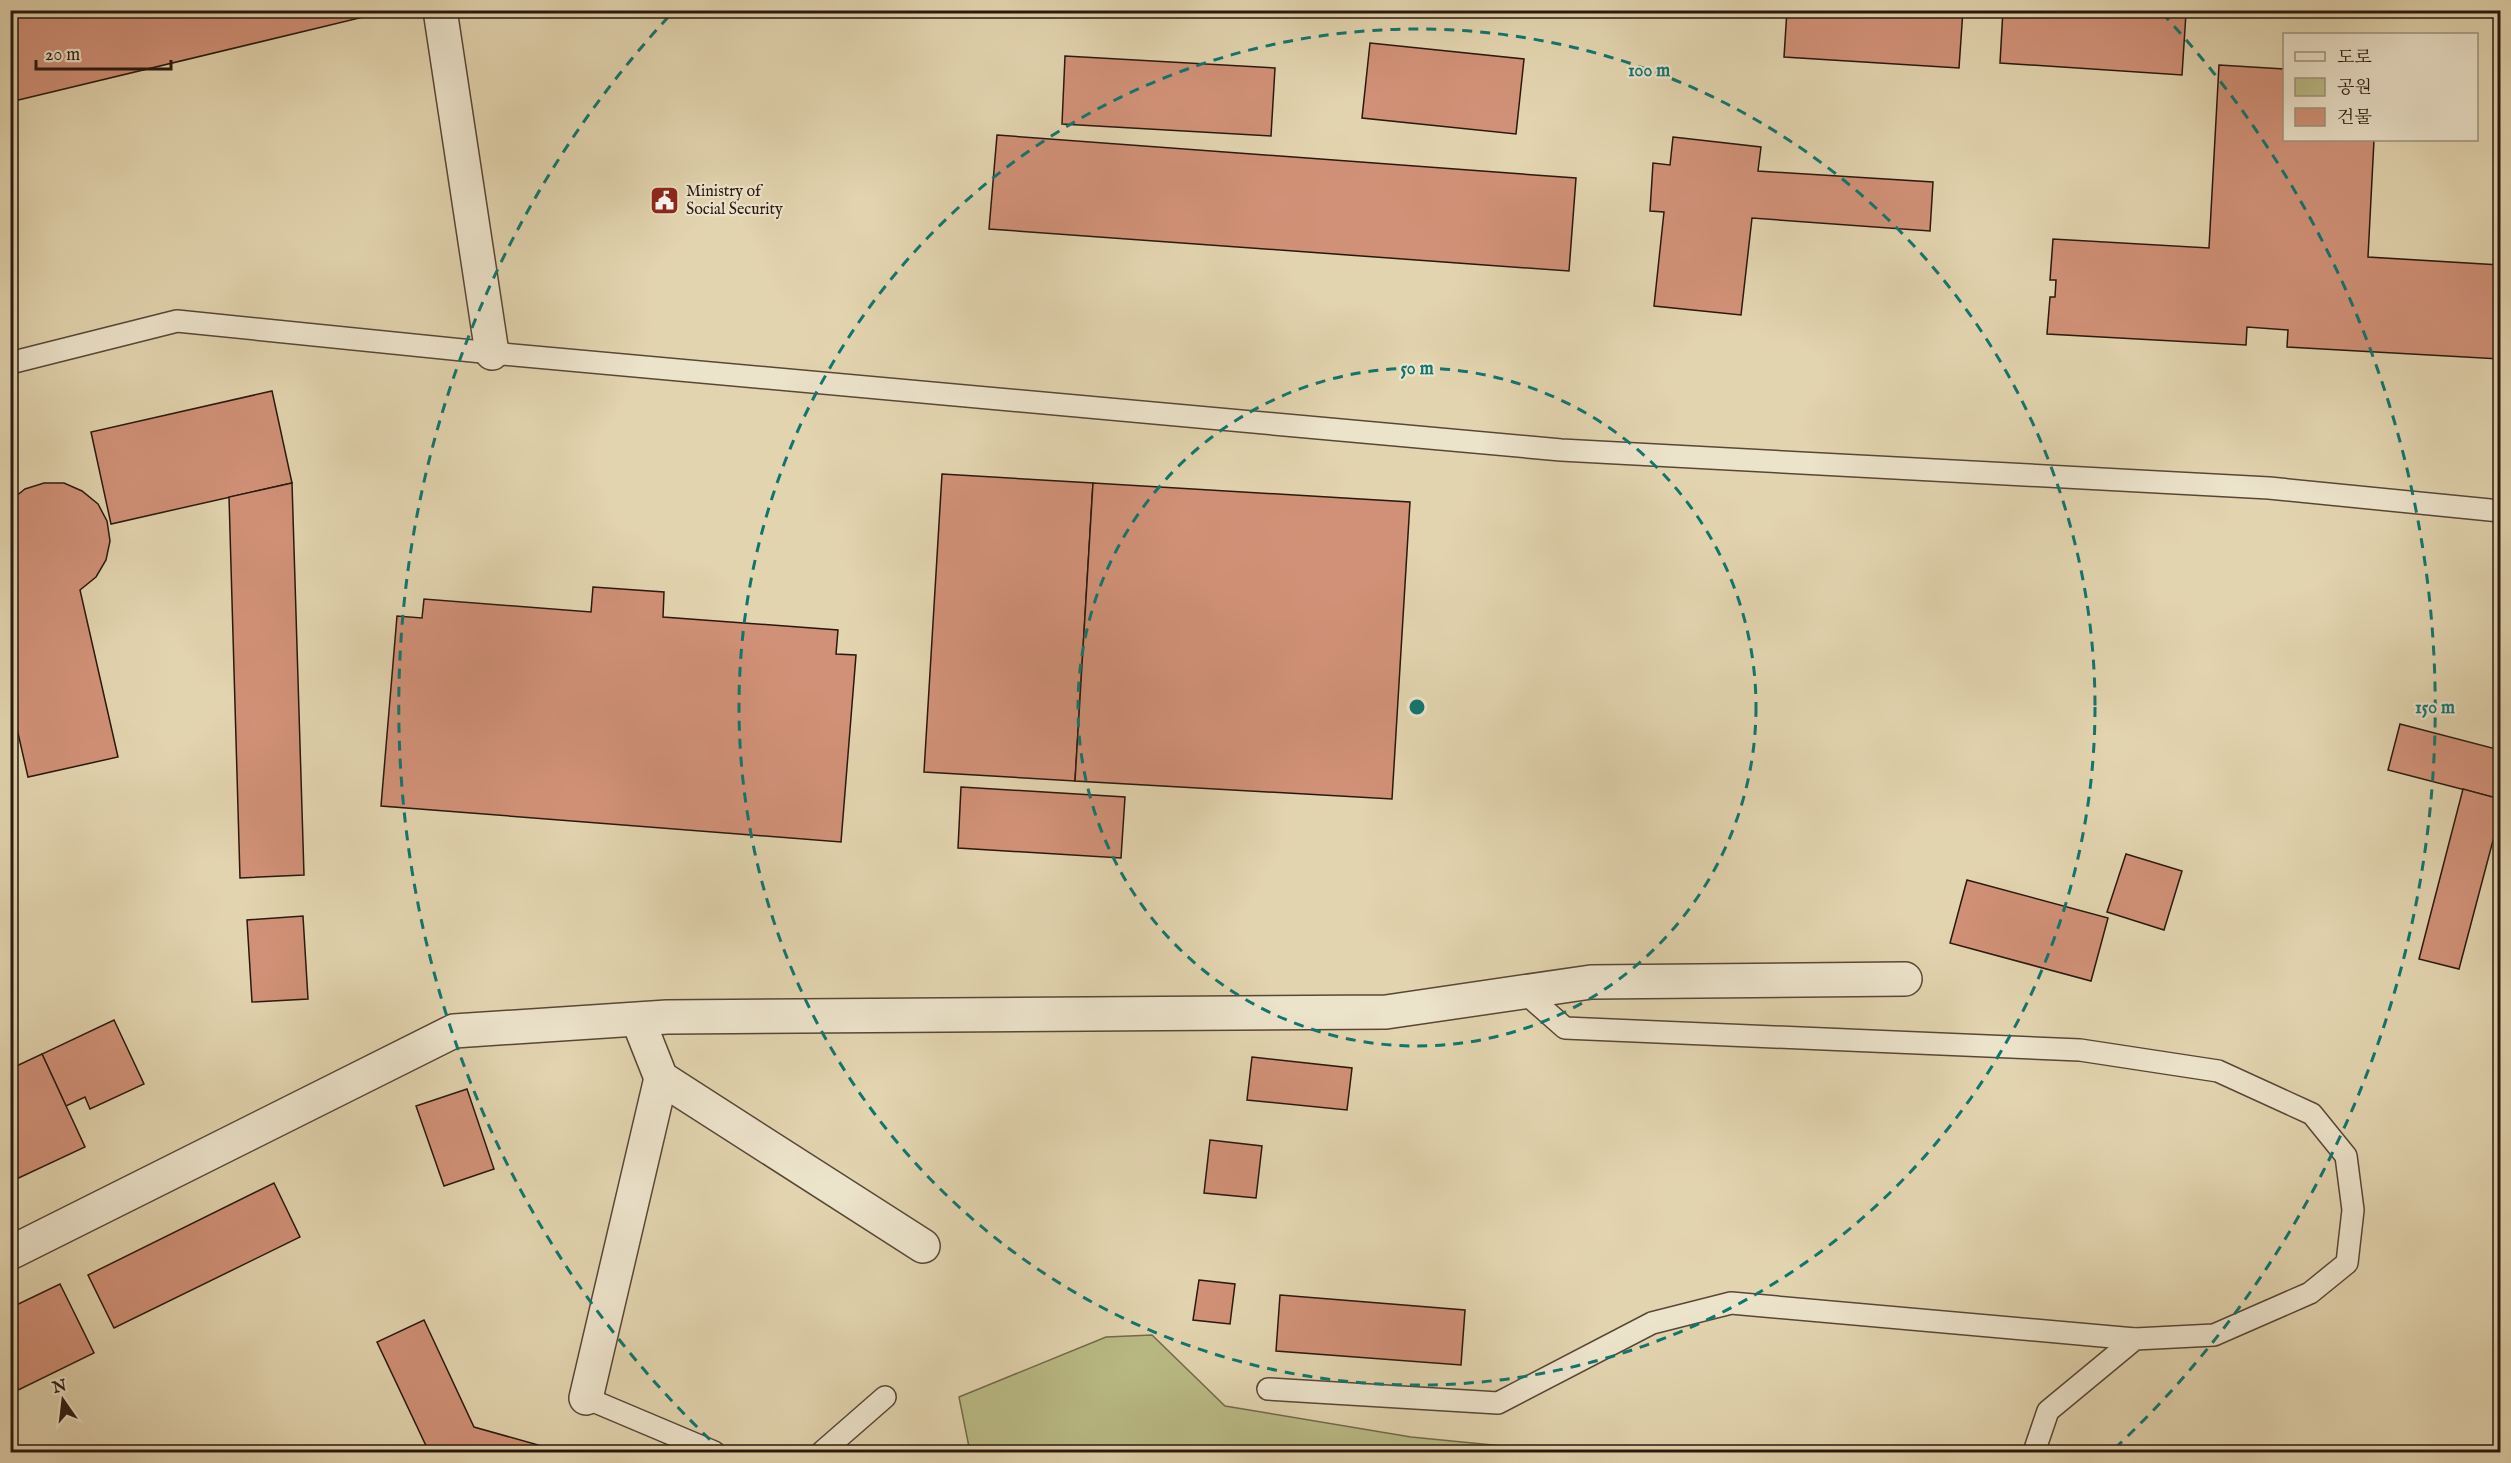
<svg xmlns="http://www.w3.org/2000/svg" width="2511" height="1463" viewBox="0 0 2511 1463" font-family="'IM FELL English','Noto Serif KR',serif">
<rect width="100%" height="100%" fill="#e2d4af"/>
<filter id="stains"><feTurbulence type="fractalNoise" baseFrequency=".00333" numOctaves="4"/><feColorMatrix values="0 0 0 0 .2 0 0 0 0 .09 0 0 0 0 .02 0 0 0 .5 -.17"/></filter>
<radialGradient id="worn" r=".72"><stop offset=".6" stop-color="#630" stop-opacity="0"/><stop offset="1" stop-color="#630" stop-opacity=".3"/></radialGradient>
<path fill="#babb86" stroke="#726a4a" stroke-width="1.5" d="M 1152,1335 L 1225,1406 L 1411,1437 L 1523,1448 L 1524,1452 L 970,1452 L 959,1397 L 1106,1337 Z"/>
<g fill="#d19178" stroke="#2a180e" stroke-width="1.5">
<path d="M 10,10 L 372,10 L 372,15 L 10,102 Z"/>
<path d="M 1787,10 L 1963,10 L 1959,68 L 1784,57 Z"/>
<path d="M 2003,10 L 2144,10 L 2186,13 L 2182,75 L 2000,63 Z"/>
<path d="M 1370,43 L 1524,59 L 1516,134 L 1362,118 Z"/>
<path d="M 1065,56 L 1275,68 L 1271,136 L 1062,124 Z"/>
<path d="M 2219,65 L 2284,69 L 2284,140 L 2374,140 L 2368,257 L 2500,265 L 2500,359 L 2287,347 L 2288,330 L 2247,327 L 2246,345 L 2047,334 L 2050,297 L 2055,297 L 2056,280 L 2050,280 L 2053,239 L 2209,248 Z"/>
<path d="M 997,135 L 1576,178 L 1569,271 L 989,229 Z"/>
<path d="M 1673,137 L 1761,147 L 1758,171 L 1933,182 L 1930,231 L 1752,218 L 1741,315 L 1654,306 L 1664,212 L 1650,211 L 1653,163 L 1670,165 Z"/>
<path d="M 272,391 L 292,483 L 111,524 L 91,432 Z"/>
<path d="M 942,474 L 1093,483 L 1075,781 L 924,772 Z"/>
<path d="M 44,483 L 64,483 L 82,491 L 98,504 L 107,521 L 110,541 L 106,560 L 96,577 L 80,590 L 118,757 L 28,777 L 10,698 L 10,501 L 25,489 Z"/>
<path d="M 292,483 L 304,875 L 240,878 L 229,497 Z"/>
<path d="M 1093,483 L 1410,502 L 1392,799 L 1075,781 Z"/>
<path d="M 593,587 L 664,592 L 663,617 L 838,630 L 836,654 L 856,655 L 841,842 L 381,806 L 397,616 L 422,618 L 424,599 L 591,612 Z"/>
<path d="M 2400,724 L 2500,750 L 2500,799 L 2388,770 Z"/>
<path d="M 961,787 L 1125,797 L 1121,858 L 958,848 Z"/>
<path d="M 2463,789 L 2500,799 L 2500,814 L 2459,969 L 2419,959 Z"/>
<path d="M 2126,854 L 2182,871 L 2164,930 L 2107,912 Z"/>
<path d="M 1967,880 L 2108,918 L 2091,981 L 1950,943 Z"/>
<path d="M 303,916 L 308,999 L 252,1002 L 247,920 Z"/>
<path d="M 114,1020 L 144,1084 L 90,1109 L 85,1097 L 66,1106 L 42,1054 Z"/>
<path d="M 42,1054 L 85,1147 L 10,1182 L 10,1069 Z"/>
<path d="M 1252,1057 L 1352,1068 L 1347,1110 L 1247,1100 Z"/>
<path d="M 467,1089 L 494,1169 L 444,1186 L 416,1106 Z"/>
<path d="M 1210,1140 L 1262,1146 L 1256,1198 L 1204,1193 Z"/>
<path d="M 274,1183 L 300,1237 L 114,1328 L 88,1275 Z"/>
<path d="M 1199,1280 L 1235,1284 L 1230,1324 L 1193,1320 Z"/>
<path d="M 60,1284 L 94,1353 L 10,1394 L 10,1308 Z"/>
<path d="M 1280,1295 L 1465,1310 L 1461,1365 L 1276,1351 Z"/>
<path d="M 424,1320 L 474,1427 L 563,1452 L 429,1452 L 377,1342 Z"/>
</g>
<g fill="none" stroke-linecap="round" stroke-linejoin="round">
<defs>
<g id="service">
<path d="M 10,363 L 177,321 L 492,353 L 1561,450 L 2269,488 L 2500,511"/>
<path d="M 1524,992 L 1565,1028 L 2080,1050 L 2218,1071 L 2312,1114 L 2346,1156 L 2353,1210 L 2347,1263 L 2310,1293 L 2214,1335 L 2135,1339 L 2048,1411 L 2034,1452"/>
<path d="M 1268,1389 L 1498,1403 L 1652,1323 L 1731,1303 L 2135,1339"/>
<path d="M 586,1398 L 714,1452"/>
<path d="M 822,1452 L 885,1397"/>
</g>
<g id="minor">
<path d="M 440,10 L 492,353"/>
<path d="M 638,1020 L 661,1078 L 923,1246"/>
<path d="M 10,1253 L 454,1031 L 667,1017 L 1386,1012 L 1591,982 L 1905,979"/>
<path d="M 586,1398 L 661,1078"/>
</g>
</defs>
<use href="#service" stroke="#584736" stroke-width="24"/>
<use href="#minor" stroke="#584736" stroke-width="36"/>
<use href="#service" stroke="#ece3cb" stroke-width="21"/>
<use href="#minor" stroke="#ece3cb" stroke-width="33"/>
</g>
<g fill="none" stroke="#0f766e" stroke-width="3" stroke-dasharray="10 8">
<circle cx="1417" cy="707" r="339"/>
<circle cx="1417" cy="707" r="678"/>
<path d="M723 1452A1018 1018 0 0 1 672 13M2162 13A1018 1018 0 0 1 2111 1452"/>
</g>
<defs>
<symbol id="civic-square" viewBox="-11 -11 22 22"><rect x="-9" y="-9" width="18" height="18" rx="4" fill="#8f2418" stroke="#ece3cb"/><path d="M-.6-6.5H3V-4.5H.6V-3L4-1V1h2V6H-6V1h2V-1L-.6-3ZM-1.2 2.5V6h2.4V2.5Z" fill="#fff"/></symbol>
</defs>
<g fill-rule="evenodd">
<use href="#civic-square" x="648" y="184" width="33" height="33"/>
</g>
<g text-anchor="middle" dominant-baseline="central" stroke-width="4.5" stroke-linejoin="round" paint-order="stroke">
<g font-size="16" fill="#2a180e" stroke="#ece3cb" text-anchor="start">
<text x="686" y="192">Ministry of<tspan x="686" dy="18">Social Security</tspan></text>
</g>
</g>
<circle cx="1417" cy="707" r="9" fill="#0f766e" stroke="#ece3cb" stroke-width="3"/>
<g font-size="18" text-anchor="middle" font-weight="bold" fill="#0f766e" stroke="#ece3cb" stroke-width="4.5" stroke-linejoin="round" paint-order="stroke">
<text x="1649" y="76">100 m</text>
<text x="1417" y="374">50 m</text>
<text x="2435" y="713">150 m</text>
</g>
<rect width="2511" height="1463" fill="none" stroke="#e2d4af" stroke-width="36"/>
<rect x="12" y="12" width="2487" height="1439" fill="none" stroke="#2a180e" stroke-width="3"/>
<rect x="18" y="18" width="2475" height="1427" fill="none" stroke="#2a180e" stroke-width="1.5"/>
<rect x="2283" y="33" width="195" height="108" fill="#ece3cb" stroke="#9e927f" stroke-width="1.5"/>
<rect x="2295" y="52" width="30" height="9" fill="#ece3cb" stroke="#9e927f" stroke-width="1.5"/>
<text x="2337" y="63" font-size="18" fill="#2a180e">도로</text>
<rect x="2295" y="78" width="30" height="18" fill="#babb86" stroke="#9e927f" stroke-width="1.5"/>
<text x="2337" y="93" font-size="18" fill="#2a180e">공원</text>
<rect x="2295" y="108" width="30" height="18" fill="#d19178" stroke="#9e927f" stroke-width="1.5"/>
<text x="2337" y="123" font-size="18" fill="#2a180e">건물</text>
<g transform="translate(63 1400) rotate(346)" stroke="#ece3cb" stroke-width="4.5" paint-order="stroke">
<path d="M0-4.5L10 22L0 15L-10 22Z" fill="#2a180e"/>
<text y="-9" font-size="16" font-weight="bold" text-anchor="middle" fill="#2a180e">N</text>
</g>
<path d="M36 60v9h135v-9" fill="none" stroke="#2a180e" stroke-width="3"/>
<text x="45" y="60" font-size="18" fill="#2a180e" stroke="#ece3cb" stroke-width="4.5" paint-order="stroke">20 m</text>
<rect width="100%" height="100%" filter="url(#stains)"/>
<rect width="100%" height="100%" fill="url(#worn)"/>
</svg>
